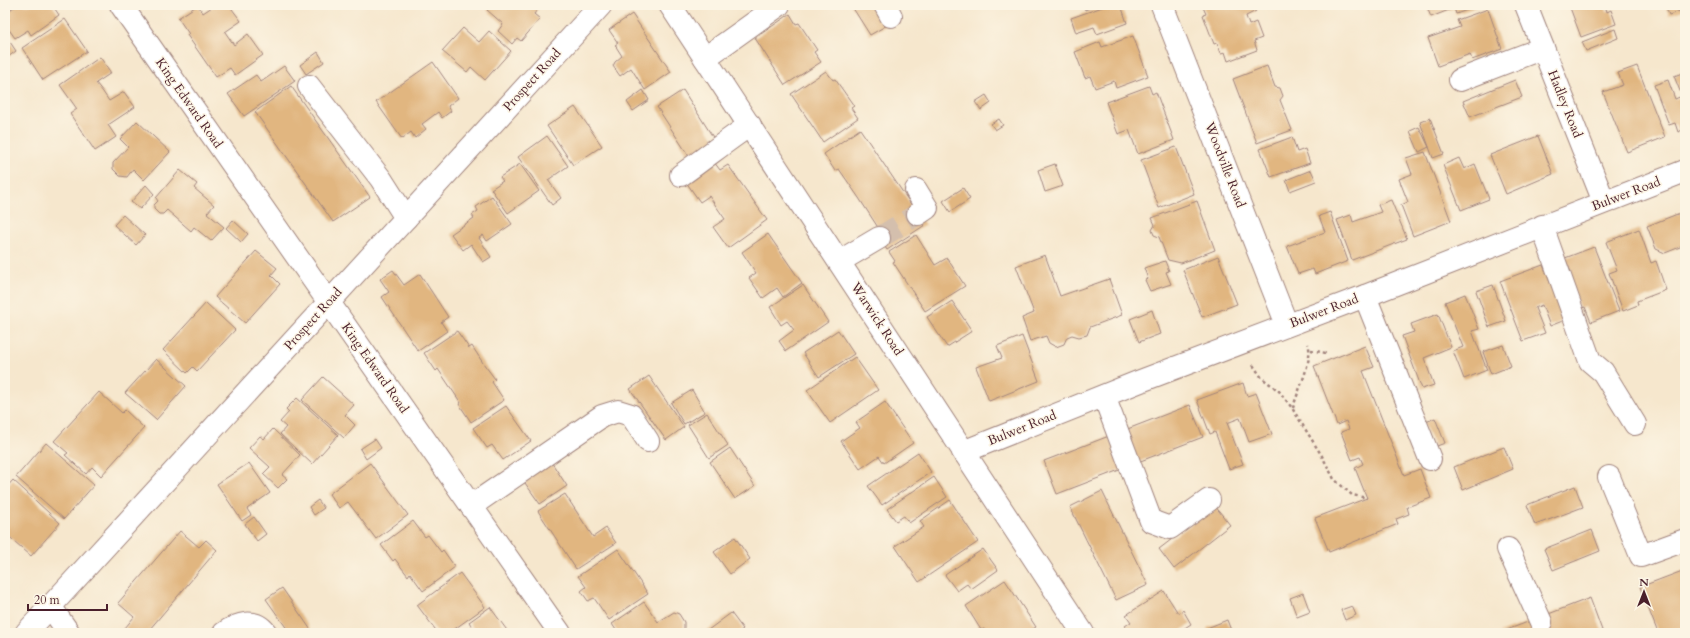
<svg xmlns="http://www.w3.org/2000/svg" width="1690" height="638" viewBox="0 0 1690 638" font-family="Cardo,serif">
<rect width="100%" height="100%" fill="#fcf5e5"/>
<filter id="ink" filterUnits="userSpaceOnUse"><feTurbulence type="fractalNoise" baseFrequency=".025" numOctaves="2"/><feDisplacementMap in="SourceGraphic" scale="8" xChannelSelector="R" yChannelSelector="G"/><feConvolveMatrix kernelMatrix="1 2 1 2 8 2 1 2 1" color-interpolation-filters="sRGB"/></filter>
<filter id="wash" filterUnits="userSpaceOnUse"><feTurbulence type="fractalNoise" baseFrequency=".012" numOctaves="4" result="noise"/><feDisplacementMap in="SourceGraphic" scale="16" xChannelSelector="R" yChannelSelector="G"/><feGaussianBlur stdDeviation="0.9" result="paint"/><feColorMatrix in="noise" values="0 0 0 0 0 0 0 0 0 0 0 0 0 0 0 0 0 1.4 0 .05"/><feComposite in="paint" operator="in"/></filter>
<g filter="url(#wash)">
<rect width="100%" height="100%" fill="#f6e7cd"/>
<g id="blocks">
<g fill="#e1b680">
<path d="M 17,5 L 54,5 L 53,6 L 59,15 L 31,35 L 28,30 L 15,38 L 5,24 L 5,13 Z"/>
<path d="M 198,5 L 203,13 L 215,5 L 229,5 L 241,21 L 225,32 L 234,45 L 248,34 L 263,55 L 235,75 L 230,68 L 216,77 L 187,35 L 189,34 L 178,18 Z"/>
<path d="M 492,5 L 539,5 L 540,6 L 534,14 L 540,19 L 521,41 L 517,38 L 512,44 L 498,31 L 503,24 L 487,10 Z"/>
<path d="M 851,5 L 877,5 L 889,24 L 870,35 Z"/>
<path d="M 1084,5 L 1097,5 L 1085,10 Z"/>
<path d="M 1108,5 L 1121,5 L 1127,23 L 1097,34 L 1094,27 L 1076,33 L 1071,18 Z"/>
<path d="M 1202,5 L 1254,5 L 1256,11 L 1246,16 L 1249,25 L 1256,22 L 1262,38 L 1254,41 L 1257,50 L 1228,61 L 1225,52 L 1221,53 L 1217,43 L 1214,44 L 1203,15 L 1206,14 Z"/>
<path d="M 1426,5 L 1481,5 L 1456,14 L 1454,8 L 1431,17 Z"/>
<path d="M 1569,5 L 1605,5 L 1607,12 L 1611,10 L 1616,24 L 1581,37 Z"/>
<path d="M 1665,5 L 1685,5 L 1685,9 L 1669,15 Z"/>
<path d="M 1488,9 L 1502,49 L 1472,60 L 1470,54 L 1438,66 L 1428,38 L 1460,27 L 1457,20 Z"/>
<path d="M 632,14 L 671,72 L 645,90 L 631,68 L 620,76 L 613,66 L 615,62 L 622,56 L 615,45 L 618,43 L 609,30 Z"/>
<path d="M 790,14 L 796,24 L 799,23 L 817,50 L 814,52 L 821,62 L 785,85 L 755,38 Z"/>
<path d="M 65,19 L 87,51 L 43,80 L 22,48 Z"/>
<path d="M 463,28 L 479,42 L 489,31 L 511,51 L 485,80 L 471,67 L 467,72 L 442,51 Z"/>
<path d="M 1615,29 L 1618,38 L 1586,51 L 1582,42 Z"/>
<path d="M 1133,36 L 1148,76 L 1116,88 L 1114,81 L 1095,88 L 1090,76 L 1085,78 L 1075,52 L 1100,42 L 1102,47 Z"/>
<path d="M 10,42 L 16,51 L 8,57 L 5,52 L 5,45 Z"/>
<path d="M 318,52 L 324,62 L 306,74 L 300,65 Z"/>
<path d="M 100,57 L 111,73 L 96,83 L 103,92 L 109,101 L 124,92 L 135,107 L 108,125 L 116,137 L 95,151 L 70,114 L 77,109 L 60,85 Z"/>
<path d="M 433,62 L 458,98 L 448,106 L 451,111 L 442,118 L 438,112 L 422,124 L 426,129 L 415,138 L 411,132 L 402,139 L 376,102 Z"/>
<path d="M 284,66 L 295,81 L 244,116 L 228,94 L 256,75 L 261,82 Z"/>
<path d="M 1267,66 L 1275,87 L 1280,88 L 1283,96 L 1280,100 L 1292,130 L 1257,143 L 1233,79 Z"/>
<path d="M 1637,66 L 1665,137 L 1627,152 L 1603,92 L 1623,85 L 1618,73 Z"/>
<path d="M 826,71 L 833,80 L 835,79 L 854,106 L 851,108 L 858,118 L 823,142 L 791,94 Z"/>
<path d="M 1685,72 L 1685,129 L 1678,132 L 1675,123 L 1669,125 L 1654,85 L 1668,80 L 1675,99 L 1682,96 L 1674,76 Z"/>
<path d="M 1515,80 L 1522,97 L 1470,117 L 1463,101 Z"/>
<path d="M 291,86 L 370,197 L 333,222 L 255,112 Z"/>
<path d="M 1149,86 L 1152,94 L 1156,92 L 1174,140 L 1138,154 L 1129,130 L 1118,134 L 1106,102 Z"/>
<path d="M 643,90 L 649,100 L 633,111 L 627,102 Z"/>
<path d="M 683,90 L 718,145 L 692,161 L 657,107 Z"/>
<path d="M 986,95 L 991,103 L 981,110 L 975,102 Z"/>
<path d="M 575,107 L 602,146 L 573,165 L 547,126 Z"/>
<path d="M 1430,118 L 1444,154 L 1433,158 L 1420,122 Z"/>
<path d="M 999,119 L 1003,125 L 995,130 L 991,124 Z"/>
<path d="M 137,121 L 170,152 L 144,180 L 133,169 L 127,177 L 120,176 L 113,169 L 113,163 L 128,147 L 120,139 Z"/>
<path d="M 1419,127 L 1429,147 L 1419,152 L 1410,131 Z"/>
<path d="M 860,129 L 925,225 L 887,250 L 875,232 L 879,229 L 859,198 L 839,169 L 835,171 L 824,154 Z"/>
<path d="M 547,136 L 568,166 L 548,180 L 561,198 L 552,205 L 518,157 Z"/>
<path d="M 1538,136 L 1553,174 L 1506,194 L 1490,155 Z"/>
<path d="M 1292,137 L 1297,152 L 1305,149 L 1310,163 L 1271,177 L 1260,149 Z"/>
<path d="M 1176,147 L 1194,194 L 1159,208 L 1141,160 Z"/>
<path d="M 1425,152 L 1451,221 L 1413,236 L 1401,205 L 1408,202 L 1399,179 L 1412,174 L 1406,158 Z"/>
<path d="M 1459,158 L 1464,169 L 1475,164 L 1489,199 L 1461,210 L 1443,165 Z"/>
<path d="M 714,162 L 720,170 L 728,165 L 767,220 L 728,248 L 713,227 L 725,219 L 709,196 L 700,202 L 686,182 Z"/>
<path d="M 520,164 L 539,191 L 508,213 L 491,189 L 503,181 L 500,177 Z"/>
<path d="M 1055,164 L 1063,186 L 1045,192 L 1038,170 Z"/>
<path d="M 180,170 L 197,184 L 194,188 L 214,205 L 207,213 L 224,227 L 211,241 L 194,227 L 191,231 L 167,210 L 163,214 L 159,214 L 154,209 L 154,205 L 158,201 L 156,198 Z"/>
<path d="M 1311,170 L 1316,181 L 1290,191 L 1286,180 Z"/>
<path d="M 146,185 L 154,194 L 140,209 L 131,202 Z"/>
<path d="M 963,188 L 970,199 L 950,212 L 943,201 Z"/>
<path d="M 492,196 L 512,224 L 487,241 L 483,235 L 479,238 L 491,257 L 483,262 L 471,244 L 463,250 L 451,234 L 474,218 L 472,215 L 478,211 L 476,207 Z"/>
<path d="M 1391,200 L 1407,239 L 1352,260 L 1337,220 L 1351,215 L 1353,222 L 1381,212 L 1378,205 Z"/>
<path d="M 1197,201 L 1215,250 L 1181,263 L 1168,260 L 1159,237 L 1154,235 L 1152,230 L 1155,225 L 1152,218 Z"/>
<path d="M 1685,211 L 1685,245 L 1665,253 L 1656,249 L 1647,226 Z"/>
<path d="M 1330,212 L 1348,261 L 1315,274 L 1313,269 L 1298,274 L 1287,246 L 1325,232 L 1319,216 Z"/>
<path d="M 123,215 L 145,235 L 136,245 L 114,225 Z"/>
<path d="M 233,220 L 248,234 L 241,242 L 226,228 Z"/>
<path d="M 1639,229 L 1651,263 L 1656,261 L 1666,290 L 1637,301 L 1638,305 L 1623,311 L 1609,273 L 1617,270 L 1606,242 Z"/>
<path d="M 768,234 L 802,283 L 783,297 L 777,288 L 763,298 L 749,278 L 756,273 L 742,252 Z"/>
<path d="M 916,235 L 935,265 L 947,258 L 965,286 L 925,311 L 893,262 L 895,261 L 889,252 Z"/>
<path d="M 1594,247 L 1619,311 L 1591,322 L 1585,307 L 1580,309 L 1567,274 L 1571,272 L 1565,258 Z"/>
<path d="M 256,251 L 277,268 L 271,275 L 280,284 L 245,323 L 215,297 Z"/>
<path d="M 1045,255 L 1060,296 L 1109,279 L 1122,315 L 1090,327 L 1087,335 L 1079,337 L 1072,335 L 1067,337 L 1064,344 L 1056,347 L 1049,343 L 1046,336 L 1030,341 L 1022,318 L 1034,313 L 1016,266 Z"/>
<path d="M 1218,256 L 1237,304 L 1202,317 L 1183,270 Z"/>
<path d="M 1165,261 L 1169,271 L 1166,272 L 1171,284 L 1150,291 L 1145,280 L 1148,279 L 1144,268 Z"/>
<path d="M 1543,265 L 1565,320 L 1550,326 L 1542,305 L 1535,308 L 1545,333 L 1523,341 L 1500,281 Z"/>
<path d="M 393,270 L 404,285 L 420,274 L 448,317 L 441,322 L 447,331 L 418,351 L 382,297 L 389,292 L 380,279 Z"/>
<path d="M 803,285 L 828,322 L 786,351 L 779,341 L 794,330 L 787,321 L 781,325 L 770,307 Z"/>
<path d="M 1493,285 L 1506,321 L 1489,327 L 1476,291 Z"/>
<path d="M 1465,294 L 1479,329 L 1472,331 L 1487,370 L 1464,379 L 1453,351 L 1463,347 L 1445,302 Z"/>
<path d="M 952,301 L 972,331 L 947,347 L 927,317 Z"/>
<path d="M 206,303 L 235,330 L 197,371 L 193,367 L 187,373 L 163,350 Z"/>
<path d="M 1152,310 L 1160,334 L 1139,342 L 1130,319 Z"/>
<path d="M 1438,314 L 1451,347 L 1424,358 L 1434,385 L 1422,389 L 1402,336 L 1414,332 L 1411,324 Z"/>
<path d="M 838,330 L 854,354 L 819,377 L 803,353 Z"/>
<path d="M 457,331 L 469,348 L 472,346 L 483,363 L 495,379 L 492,382 L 504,400 L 471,422 L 459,404 L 461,403 L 438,369 L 436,371 L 424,353 Z"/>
<path d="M 1022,336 L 1039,381 L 989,401 L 976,367 L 1002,358 L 997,346 Z"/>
<path d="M 1503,345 L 1511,366 L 1491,374 L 1483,352 Z"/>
<path d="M 1365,346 L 1374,367 L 1363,371 L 1404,475 L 1420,469 L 1431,498 L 1407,507 L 1409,514 L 1396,519 L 1398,524 L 1329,552 L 1315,518 L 1367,498 L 1355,468 L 1363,464 L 1360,457 L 1352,460 L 1341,432 L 1349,429 L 1346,421 L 1337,425 L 1314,366 Z"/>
<path d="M 855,357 L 878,390 L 830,423 L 807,390 Z"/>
<path d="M 156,359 L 186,386 L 156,420 L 125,393 Z"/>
<path d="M 649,376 L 684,427 L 666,440 L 630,389 Z"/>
<path d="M 323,377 L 354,405 L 345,415 L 355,425 L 344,438 L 302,400 Z"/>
<path d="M 1243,383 L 1247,396 L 1256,393 L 1272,434 L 1249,442 L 1240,418 L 1227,423 L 1243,464 L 1229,469 L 1215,432 L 1210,434 L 1197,400 Z"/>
<path d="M 692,390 L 705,412 L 684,424 L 671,403 Z"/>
<path d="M 99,392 L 122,413 L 125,410 L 144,428 L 101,476 L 92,467 L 86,474 L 65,455 L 68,453 L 54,441 Z"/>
<path d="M 297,398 L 338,435 L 312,464 L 280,434 L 286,427 L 280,422 L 289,412 L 286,409 Z"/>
<path d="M 885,402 L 913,443 L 884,463 L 879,456 L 860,469 L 841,441 L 860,428 L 856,422 Z"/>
<path d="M 1190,405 L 1203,437 L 1138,462 L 1125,430 Z"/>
<path d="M 506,406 L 531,441 L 503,460 L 492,445 L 487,448 L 473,428 Z"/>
<path d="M 707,413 L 728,445 L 709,458 L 688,425 Z"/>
<path d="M 1435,418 L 1445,443 L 1434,447 L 1424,423 Z"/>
<path d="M 273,429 L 300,455 L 282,475 L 287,479 L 278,488 L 263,474 L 270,467 L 249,448 L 260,436 L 264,439 Z"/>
<path d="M 1109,436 L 1122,469 L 1057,494 L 1044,461 Z"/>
<path d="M 375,439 L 381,448 L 366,459 L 360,449 Z"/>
<path d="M 46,443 L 94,485 L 64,519 L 16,477 Z"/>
<path d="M 1504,447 L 1513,469 L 1463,490 L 1454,467 Z"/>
<path d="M 730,448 L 755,486 L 735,499 L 710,462 Z"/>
<path d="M 918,452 L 931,472 L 882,505 L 868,486 Z"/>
<path d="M 548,457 L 567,486 L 540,504 L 520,476 Z"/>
<path d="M 249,463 L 270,493 L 247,509 L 251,515 L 242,521 L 217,484 Z"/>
<path d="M 370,463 L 408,515 L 376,539 L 348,502 L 339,508 L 329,494 Z"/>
<path d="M 934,477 L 947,497 L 909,523 L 904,516 L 896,521 L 887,509 Z"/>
<path d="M 13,480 L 60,523 L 31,556 L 5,533 L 5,489 Z"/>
<path d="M 1575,486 L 1583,507 L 1535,525 L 1527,505 Z"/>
<path d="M 1102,491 L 1148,585 L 1116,600 L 1070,507 Z"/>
<path d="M 565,494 L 593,537 L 606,528 L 616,543 L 576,569 L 538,511 Z"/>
<path d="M 318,500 L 324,508 L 314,515 L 309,507 Z"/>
<path d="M 950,500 L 978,542 L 919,582 L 895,546 L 924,527 L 920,521 Z"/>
<path d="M 1215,506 L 1230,525 L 1174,569 L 1159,549 Z"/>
<path d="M 254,517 L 266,534 L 257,541 L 245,524 Z"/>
<path d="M 413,521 L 425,537 L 428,535 L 441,552 L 443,550 L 455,567 L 423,591 L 410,573 L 408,576 L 395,559 L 393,561 L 381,545 Z"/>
<path d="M 1592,530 L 1600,551 L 1553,570 L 1544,549 Z"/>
<path d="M 180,531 L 199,547 L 206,540 L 217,550 L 149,630 L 153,633 L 131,633 L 125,628 L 134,617 L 118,603 Z"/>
<path d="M 735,537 L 750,559 L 730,574 L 714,552 Z"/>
<path d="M 618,549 L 648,594 L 609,620 L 594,598 L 588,601 L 581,591 L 586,587 L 578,576 Z"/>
<path d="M 983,549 L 998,570 L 971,589 L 967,584 L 957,591 L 945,575 Z"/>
<path d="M 1685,570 L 1685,633 L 1658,633 L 1640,587 Z"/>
<path d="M 460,573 L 485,607 L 449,633 L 438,633 L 417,605 Z"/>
<path d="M 1005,580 L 1036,627 L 1027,633 L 987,633 L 984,629 L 981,630 L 966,606 Z"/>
<path d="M 282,588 L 313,633 L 290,633 L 266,599 Z"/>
<path d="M 1164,591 L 1178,613 L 1183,610 L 1191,624 L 1177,633 L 1129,633 L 1125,626 L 1131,622 L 1126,615 Z"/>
<path d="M 1303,593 L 1310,612 L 1297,617 L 1290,598 Z"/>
<path d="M 1590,598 L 1603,633 L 1499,633 L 1533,620 Z"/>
<path d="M 644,602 L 658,622 L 674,612 L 679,614 L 684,622 L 684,630 L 679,633 L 618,633 L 612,624 Z"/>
<path d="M 1352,606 L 1356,615 L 1345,620 L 1341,610 Z"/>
<path d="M 490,607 L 509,633 L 466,633 L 473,628 L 469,622 Z"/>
<path d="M 731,613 L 743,629 L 738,633 L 704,633 Z"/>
<path d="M 1227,620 L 1232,633 L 1209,633 L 1207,628 Z"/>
</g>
</g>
</g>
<g filter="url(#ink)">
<use href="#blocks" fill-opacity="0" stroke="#a0837c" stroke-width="1"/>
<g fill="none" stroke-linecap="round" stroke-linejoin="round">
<path stroke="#d4bfad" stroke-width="22" stroke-dasharray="22 11" stroke-linecap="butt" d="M 879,238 L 918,214"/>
<defs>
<g id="minor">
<path d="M 121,5 L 560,633"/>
<path d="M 670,5 L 1083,633"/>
<path d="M 885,5 L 891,16"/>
<path d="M 1162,5 L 1287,325"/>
<path d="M 1526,5 L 1604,202"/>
<path d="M 705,58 L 779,5"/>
<path d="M 1460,80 L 1543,48"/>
<path d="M 309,86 L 381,179 L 406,218"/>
<path d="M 681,175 C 704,159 726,141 750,125"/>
<path d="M 916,190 L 927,208 L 918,214"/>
<path d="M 1542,226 L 1590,361 L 1603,372 L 1635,424"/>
<path d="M 840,261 L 879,238"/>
<path d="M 1365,296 L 1430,459"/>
<path d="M 1104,396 L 1151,521 L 1170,528 L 1209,500"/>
<path d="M 963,452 L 1138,382 L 1365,296 L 1685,171"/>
<path d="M 1609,477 L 1641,556 L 1685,540"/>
<path d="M 471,506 L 602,416 L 618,411 L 631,415 L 648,441"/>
<path d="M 1508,549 L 1541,622"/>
<path d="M 50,606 L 69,633"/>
<path d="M 26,633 L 601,5"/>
<path d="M 224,633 C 238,623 255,618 266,633"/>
</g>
</defs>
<use href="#minor" stroke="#a0837c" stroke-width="24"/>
<g stroke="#a0837c" stroke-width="2.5" stroke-dasharray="3 3" stroke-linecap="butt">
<path d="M 1311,350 L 1326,353"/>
<path d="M 1253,365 L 1262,378 L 1279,391 L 1292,408 L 1322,456 L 1334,479 L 1352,495 L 1367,498"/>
<path d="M 1293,408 C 1297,392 1314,359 1308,344"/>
</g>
<use href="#minor" stroke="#fff" stroke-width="22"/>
</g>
</g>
<g text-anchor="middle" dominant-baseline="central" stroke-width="3" stroke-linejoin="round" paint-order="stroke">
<g font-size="13" fill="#4a1f2b" stroke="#fcf5e5">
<text transform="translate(532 80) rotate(-48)">Prospect Road</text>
<text transform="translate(189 103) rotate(55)">King Edward Road</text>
<text transform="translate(1565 104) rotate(68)">Hadley Road</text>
<text transform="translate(1225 165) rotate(69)">Woodville Road</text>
<text transform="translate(1626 194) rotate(-21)">Bulwer Road</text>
<text transform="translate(1324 311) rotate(-21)">Bulwer Road</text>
<text transform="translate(313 319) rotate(-48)">Prospect Road</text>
<text transform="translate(877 319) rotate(57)">Warwick Road</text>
<text transform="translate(375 368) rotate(55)">King Edward Road</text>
<text transform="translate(1022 428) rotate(-22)">Bulwer Road</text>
</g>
</g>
<rect width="1690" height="638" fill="none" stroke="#fcf5e5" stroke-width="20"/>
<g transform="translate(1644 592)" stroke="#fcf5e5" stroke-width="3" paint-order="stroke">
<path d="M0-3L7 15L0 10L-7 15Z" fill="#4a1f2b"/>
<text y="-6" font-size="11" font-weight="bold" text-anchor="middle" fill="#4a1f2b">N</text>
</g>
<path d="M28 604v6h79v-6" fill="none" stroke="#4a1f2b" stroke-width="2"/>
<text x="34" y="604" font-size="12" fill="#4a1f2b" stroke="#fcf5e5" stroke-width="3" paint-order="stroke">20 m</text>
</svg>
